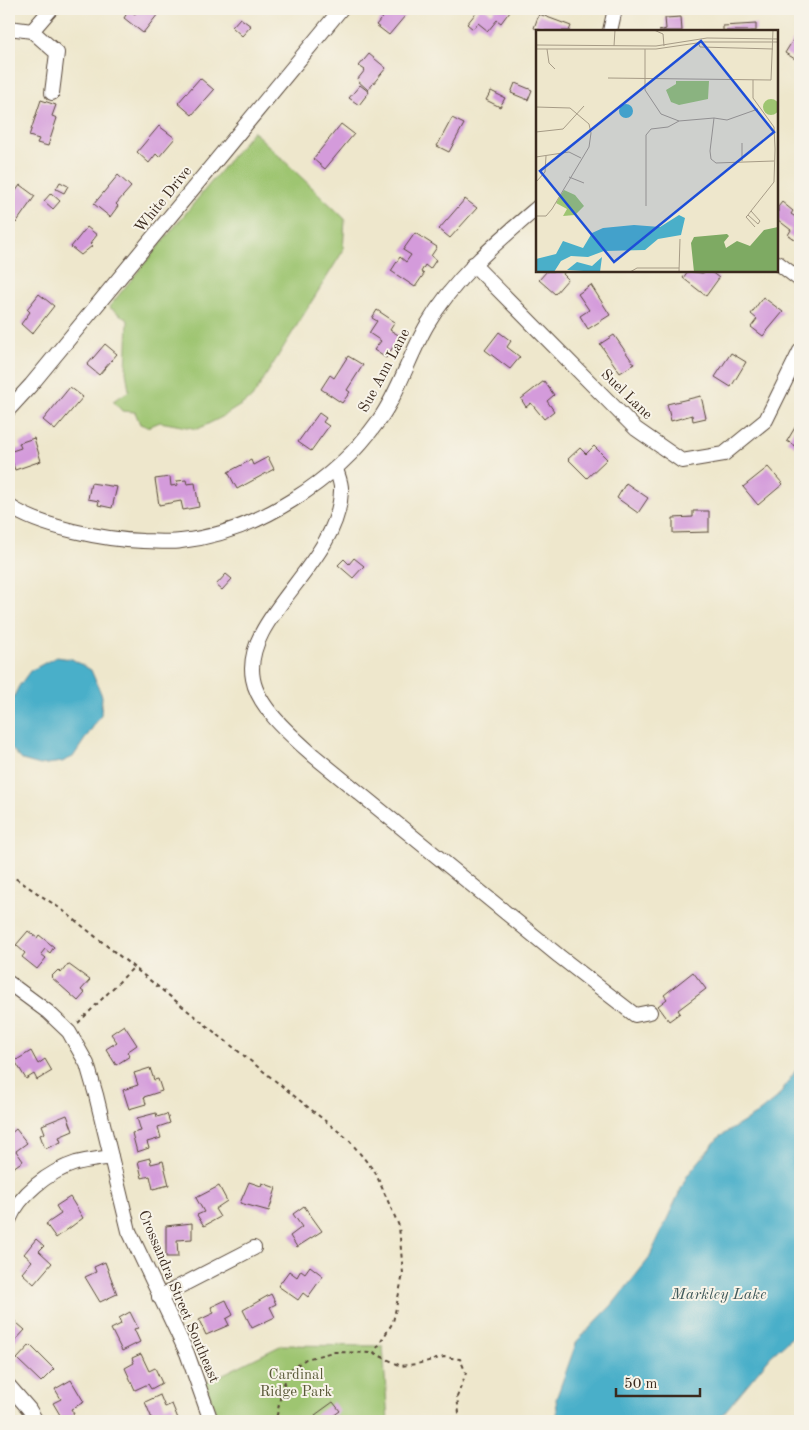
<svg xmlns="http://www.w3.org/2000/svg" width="809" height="1430" viewBox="0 0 809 1430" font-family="'Old Standard TT',serif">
<rect width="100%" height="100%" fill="#f7f3e8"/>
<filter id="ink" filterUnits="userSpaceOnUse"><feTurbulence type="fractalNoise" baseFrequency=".02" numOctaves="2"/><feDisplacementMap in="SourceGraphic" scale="10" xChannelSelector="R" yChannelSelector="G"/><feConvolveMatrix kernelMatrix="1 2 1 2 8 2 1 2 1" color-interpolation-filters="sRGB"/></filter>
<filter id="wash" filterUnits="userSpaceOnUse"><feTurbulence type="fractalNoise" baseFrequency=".0096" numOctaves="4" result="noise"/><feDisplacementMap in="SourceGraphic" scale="20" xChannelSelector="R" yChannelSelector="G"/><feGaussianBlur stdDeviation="1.12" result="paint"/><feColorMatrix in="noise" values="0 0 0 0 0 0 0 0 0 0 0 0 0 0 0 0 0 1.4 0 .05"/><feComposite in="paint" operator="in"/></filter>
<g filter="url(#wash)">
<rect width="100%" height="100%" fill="#eee7cc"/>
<g fill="#9ec571" stroke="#6c7848">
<path d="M 253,131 L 345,219 L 343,251 L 252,398 L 222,417 L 198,429 L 160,422 L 148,427 L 140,424 L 135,412 L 122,411 L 113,401 L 129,391 L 126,371 L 128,320 L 109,307 Z"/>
<path d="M 282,1345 L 383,1346 L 388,1421 L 219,1421 L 205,1383 Z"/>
</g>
<g fill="#4aafc9" stroke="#426c74">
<path d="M 56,657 L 72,659 L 91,670 L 102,696 L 101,715 L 73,757 L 62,762 L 40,765 L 22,760 L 9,746 L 9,706 L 19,686 L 30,671 Z"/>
<path d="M 800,1064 L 800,1330 L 771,1356 L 717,1421 L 558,1421 L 556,1399 L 577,1341 L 612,1305 L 648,1260 L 687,1176 L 719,1137 L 757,1114 L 777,1098 Z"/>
</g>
<g id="blocks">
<g fill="#d49bdb">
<path d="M 139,9 L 151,9 L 158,14 L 143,33 L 124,18 L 129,10 L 135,14 Z"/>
<path d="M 389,9 L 396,9 L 405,16 L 389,35 L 376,25 Z"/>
<path d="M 479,9 L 485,9 L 492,13 L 495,9 L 507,9 L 510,11 L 501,23 L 497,20 L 488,31 L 478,23 L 473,29 L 467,24 Z"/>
<path d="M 539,14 L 571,26 L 569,31 L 543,31 L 534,28 Z"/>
<path d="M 681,17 L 682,31 L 659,31 L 666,29 L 665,18 Z"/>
<path d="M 240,18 L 251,26 L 242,36 L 232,27 Z"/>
<path d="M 756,24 L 756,31 L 723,31 L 723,26 Z"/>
<path d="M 793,40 L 800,44 L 800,62 L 785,53 Z"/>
<path d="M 369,54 L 386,68 L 368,90 L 357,80 L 365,70 L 359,66 Z"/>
<path d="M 200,78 L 214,90 L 192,115 L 178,103 Z"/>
<path d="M 515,83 L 532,90 L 528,100 L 511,93 Z"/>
<path d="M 360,85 L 369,92 L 359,105 L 349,98 Z"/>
<path d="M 491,91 L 505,98 L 500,107 L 486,100 Z"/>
<path d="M 41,100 L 56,105 L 52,116 L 57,118 L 48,146 L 37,143 L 39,139 L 29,136 Z"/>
<path d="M 452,118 L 464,124 L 449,152 L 437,146 Z"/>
<path d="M 341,124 L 354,134 L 325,169 L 313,159 Z"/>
<path d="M 159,126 L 175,138 L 159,157 L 156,154 L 149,163 L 137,152 Z"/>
<path d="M 118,175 L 131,187 L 116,204 L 118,206 L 110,217 L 94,204 Z"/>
<path d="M 60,182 L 68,186 L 64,193 L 56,189 Z"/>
<path d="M 20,185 L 35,196 L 16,223 L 9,218 L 9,201 Z"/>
<path d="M 51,193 L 60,201 L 53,209 L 44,201 Z"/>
<path d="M 465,199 L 477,208 L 450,238 L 439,229 Z"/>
<path d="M 782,202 L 793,211 L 791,214 L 800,220 L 799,243 L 788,235 L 791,230 L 778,220 L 778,207 Z"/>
<path d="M 87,227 L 97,235 L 90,244 L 92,246 L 81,255 L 71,247 Z"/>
<path d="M 415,233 L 437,247 L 431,256 L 436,260 L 430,269 L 425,265 L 421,272 L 424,274 L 415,287 L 391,271 L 400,257 L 406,262 L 411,255 L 403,250 Z"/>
<path d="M 547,271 L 565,271 L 563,274 L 568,279 L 555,294 L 539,280 Z"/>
<path d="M 688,271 L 702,273 L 710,271 L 719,278 L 706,296 L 683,278 Z"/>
<path d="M 591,285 L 610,315 L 588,329 L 580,316 L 589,310 L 578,294 Z"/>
<path d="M 39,294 L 54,306 L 32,334 L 21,324 L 30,312 L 27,309 Z"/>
<path d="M 763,297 L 783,312 L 763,336 L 751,327 L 757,319 L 751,314 Z"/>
<path d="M 377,310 L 395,322 L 390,330 L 400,336 L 386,358 L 374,350 L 381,341 L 369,333 L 377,321 L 372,318 Z"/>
<path d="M 499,332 L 511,341 L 507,347 L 520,357 L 510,369 L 485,350 Z"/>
<path d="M 614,335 L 634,364 L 620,373 L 600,344 Z"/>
<path d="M 105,344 L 117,354 L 99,375 L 87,365 Z"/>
<path d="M 731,353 L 746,362 L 731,387 L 715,377 Z"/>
<path d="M 348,356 L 363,365 L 347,390 L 350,392 L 342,403 L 321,389 L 330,375 L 334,378 Z"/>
<path d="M 544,381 L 554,395 L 547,401 L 554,411 L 544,419 L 531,403 L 526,407 L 521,399 Z"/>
<path d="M 70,387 L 83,397 L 55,430 L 43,420 Z"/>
<path d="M 701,396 L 706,418 L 693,421 L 692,415 L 671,421 L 667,404 Z"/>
<path d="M 319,413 L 326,418 L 323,422 L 329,426 L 311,451 L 298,442 Z"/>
<path d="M 800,419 L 800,449 L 787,441 Z"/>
<path d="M 34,438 L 41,461 L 15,470 L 9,452 L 21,448 L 19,443 Z"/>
<path d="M 594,446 L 607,459 L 587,478 L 568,459 L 580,448 L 586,454 Z"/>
<path d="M 268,457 L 274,469 L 237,489 L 228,472 L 251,460 L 253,465 Z"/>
<path d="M 768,467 L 783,484 L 758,505 L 743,487 Z"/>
<path d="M 170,477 L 171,486 L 178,485 L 177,481 L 186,480 L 187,484 L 195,483 L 199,507 L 183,510 L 181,501 L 159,505 L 155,479 Z"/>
<path d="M 91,483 L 117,487 L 112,508 L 98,505 L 99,501 L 88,499 Z"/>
<path d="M 626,483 L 648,498 L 638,513 L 617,498 Z"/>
<path d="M 693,511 L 709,511 L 709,532 L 673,533 L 673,518 L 693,517 Z"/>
<path d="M 354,558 L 364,566 L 353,578 L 338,565 L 344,559 L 349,564 Z"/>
<path d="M 226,574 L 232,579 L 222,590 L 216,585 Z"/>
<path d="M 28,931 L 37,938 L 39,935 L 54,947 L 50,953 L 45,949 L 41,954 L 46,958 L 37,969 L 22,957 L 25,953 L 16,945 Z"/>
<path d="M 68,964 L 90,980 L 81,990 L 85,993 L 78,1001 L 51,977 L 58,970 L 61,973 Z"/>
<path d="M 693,972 L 706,989 L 678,1010 L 680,1013 L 669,1021 L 658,1006 L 667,999 L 664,995 Z"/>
<path d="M 124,1025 L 137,1045 L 127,1052 L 130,1056 L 116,1065 L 106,1049 L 117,1042 L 111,1034 Z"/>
<path d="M 31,1051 L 38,1064 L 45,1059 L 52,1071 L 37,1080 L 34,1074 L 26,1079 L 15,1061 Z"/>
<path d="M 150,1068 L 154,1080 L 158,1079 L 162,1091 L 144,1097 L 146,1104 L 129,1109 L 123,1090 L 138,1085 L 134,1073 Z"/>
<path d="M 156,1113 L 157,1117 L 167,1114 L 170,1123 L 158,1127 L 161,1138 L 147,1142 L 149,1148 L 137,1152 L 132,1133 L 141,1131 L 137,1118 Z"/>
<path d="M 67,1115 L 73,1131 L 59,1137 L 61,1142 L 45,1149 L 40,1135 L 45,1133 L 42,1125 Z"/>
<path d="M 16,1129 L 27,1143 L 16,1151 L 23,1161 L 13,1168 L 9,1163 L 9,1135 Z"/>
<path d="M 150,1158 L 151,1164 L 163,1161 L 169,1185 L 153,1189 L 150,1176 L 142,1178 L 138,1161 Z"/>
<path d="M 249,1182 L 261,1186 L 262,1183 L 276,1188 L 269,1211 L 240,1203 Z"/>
<path d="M 219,1186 L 227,1201 L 215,1209 L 220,1217 L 204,1226 L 197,1215 L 204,1212 L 196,1198 Z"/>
<path d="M 70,1197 L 83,1218 L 56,1238 L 46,1224 L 61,1214 L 56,1206 Z"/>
<path d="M 304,1206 L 322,1231 L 297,1247 L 290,1236 L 302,1227 L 293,1214 Z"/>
<path d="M 192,1223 L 192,1239 L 177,1240 L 178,1257 L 166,1257 L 166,1226 Z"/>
<path d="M 36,1239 L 44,1246 L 39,1251 L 52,1263 L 34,1284 L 22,1273 L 32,1261 L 24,1254 Z"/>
<path d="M 105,1262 L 117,1294 L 100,1302 L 85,1277 L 96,1272 L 94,1267 Z"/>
<path d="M 310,1266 L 323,1276 L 308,1297 L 303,1293 L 298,1300 L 278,1286 L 289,1271 L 297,1277 L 301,1270 L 305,1273 Z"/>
<path d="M 271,1294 L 276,1304 L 270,1307 L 275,1317 L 252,1328 L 243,1310 Z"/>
<path d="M 226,1300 L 233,1315 L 226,1319 L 229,1325 L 206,1335 L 199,1320 L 214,1313 L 211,1307 Z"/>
<path d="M 130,1312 L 138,1328 L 134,1329 L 140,1342 L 122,1351 L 111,1329 L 121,1324 L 119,1318 Z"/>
<path d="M 9,1316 L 25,1330 L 14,1342 L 9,1337 Z"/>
<path d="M 30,1345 L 54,1369 L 41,1382 L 17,1359 Z"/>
<path d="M 141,1354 L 149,1371 L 155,1368 L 162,1383 L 151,1389 L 148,1384 L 135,1390 L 125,1368 L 134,1363 L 132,1358 Z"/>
<path d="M 71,1380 L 84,1402 L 71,1409 L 74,1414 L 63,1420 L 53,1403 L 61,1399 L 55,1389 Z"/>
<path d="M 160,1395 L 165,1407 L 172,1404 L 179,1421 L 153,1421 L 145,1402 Z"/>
<path d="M 333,1402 L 340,1411 L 326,1421 L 319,1421 L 315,1415 Z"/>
</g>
</g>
</g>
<g filter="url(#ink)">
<use href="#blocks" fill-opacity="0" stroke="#564638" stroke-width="1"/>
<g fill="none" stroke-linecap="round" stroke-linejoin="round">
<defs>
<g id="minor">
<path d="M 9,28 L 32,31 L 51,9"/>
<path d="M 32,31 L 57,53 L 52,93"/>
<path d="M 610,31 L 615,9"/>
<path d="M 778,263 L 800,280"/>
<path d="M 473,264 L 636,429 L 682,461 L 724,454 L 766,420 L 800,351"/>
<path d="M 9,409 L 31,385 L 341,9"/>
<path d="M 336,469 C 338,476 342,484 341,491 C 339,564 241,617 253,679 C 258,708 293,737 314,756 L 559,956 L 635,1015 L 650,1012"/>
<path d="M 9,506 C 39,527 106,540 143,541 C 155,541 169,543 181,541 C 256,533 336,481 379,420 C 398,394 410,354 427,325 C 455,277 496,243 538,207"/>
<path d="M 9,983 L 48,1012 L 69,1032 L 87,1064 L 96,1095 L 129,1231 L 187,1353 L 211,1421"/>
<path d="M 9,1220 C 20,1194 48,1172 76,1163 C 87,1160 99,1159 111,1157"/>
<path d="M 159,1297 L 254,1248"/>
<path d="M 9,1386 L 29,1409 L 36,1421"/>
</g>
</defs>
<use href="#minor" stroke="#564638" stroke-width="16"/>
<g stroke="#564638" stroke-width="2" stroke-dasharray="4 4" stroke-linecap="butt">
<path d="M 9,874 L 61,909 L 288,1091 L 349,1140 L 375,1172 L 399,1226 L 403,1274 L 393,1322 L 374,1353"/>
<path d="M 78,1023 L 133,968"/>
<path d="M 261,1421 L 277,1415 L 282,1388 L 291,1369 L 306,1359 L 333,1352 L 374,1353 L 401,1366 L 417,1364 L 444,1357 L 460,1359 L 466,1373 L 457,1397 L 460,1421"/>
</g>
<use href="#minor" stroke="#fff" stroke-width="14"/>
</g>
</g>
<g text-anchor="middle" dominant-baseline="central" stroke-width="4" stroke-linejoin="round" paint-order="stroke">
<g font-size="15" fill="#3b2a1e" stroke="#f7f3e8">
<text transform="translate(164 200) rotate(-51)">White Drive</text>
<text transform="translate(385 371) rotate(-62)">Sue Ann Lane</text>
<text transform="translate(626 395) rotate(44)">Suel Lane</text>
<text transform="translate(178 1297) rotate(67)">Crossandra Street Southeast</text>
</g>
<g font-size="15" fill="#595837" stroke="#f7f3e8">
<text x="296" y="1375">Cardinal<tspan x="296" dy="17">Ridge Park</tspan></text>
</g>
<g font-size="16" font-style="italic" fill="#40595a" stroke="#f7f3e8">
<text x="719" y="1295">Markley Lake</text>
</g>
</g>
<g transform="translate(536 30)">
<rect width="242" height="242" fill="#eee7cc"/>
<path d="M 140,51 L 173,51 L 172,69 L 143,75 L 135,72 L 130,60 L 140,54 ZM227 77a8 8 0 1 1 16 0a8 8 0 1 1-16 0ZM 28,160 L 39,165 L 48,176 L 39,185 L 27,186 L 31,179 L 20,173 Z" fill="#9ec571"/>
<path d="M 242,197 L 242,242 L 158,242 L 155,213 L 158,207 L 191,204 L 193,206 L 188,212 L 190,218 L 201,211 L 214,216 L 228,200 Z" fill="#7eaa63"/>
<path d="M83 81a7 7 0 1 1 14 0a7 7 0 1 1-14 0ZM 143,185 L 149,188 L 145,205 L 122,209 L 109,220 L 68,221 L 52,227 L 35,226 L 25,231 L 18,242 L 0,242 L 0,229 L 20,224 L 27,211 L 47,218 L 56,203 L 67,198 L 98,195 L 124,197 ZM 66,227 L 64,242 L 31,240 L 41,232 L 56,236 Z" fill="#4aafc9"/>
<path fill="none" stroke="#a69b86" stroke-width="1" d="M 118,0 L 127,4 L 128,16M 162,12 L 164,17 L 237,19M 0,15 L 120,16 L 171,8 L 243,9M 78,16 L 79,0M 0,19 L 120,19 L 168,12 L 243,12M 11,19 L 13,33 L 19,39M 109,19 L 109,60 L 125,84 L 143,91 L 178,88 L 191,90 L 222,79M 72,48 L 235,50 L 237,0M 0,77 L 34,78 L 53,94 L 55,103 L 53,117 L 16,179 L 10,186 L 0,186M 178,88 L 174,121 L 175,129 L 180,133 L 238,131M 0,102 L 27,99 L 48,76M 206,113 L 206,131M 0,127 L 33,122 L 45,128M 33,147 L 48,153M 0,152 L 9,142 L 10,126M 110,176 L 110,105 L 115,99 L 132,97 L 143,91M 215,181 L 212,185 L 222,194 L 224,191 L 215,181 L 238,152 L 239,119 L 238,97 L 217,68 L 217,50M 212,185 L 210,187 L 219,197M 94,242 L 101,238 L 143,238M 143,242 L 144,209"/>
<path fill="#1d4ed8" fill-opacity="0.15" stroke="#1d4ed8" stroke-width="2.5" d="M 165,11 L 238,102 L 78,232 L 4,141 Z"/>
<rect width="242" height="242" fill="none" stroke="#3b2a1e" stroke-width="2.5"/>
</g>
<rect width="809" height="1430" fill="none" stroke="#f7f3e8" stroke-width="30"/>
<path d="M616 1388v8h84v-8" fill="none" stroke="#3b2a1e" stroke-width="2.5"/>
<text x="624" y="1388" font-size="15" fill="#3b2a1e" stroke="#f7f3e8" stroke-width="4" paint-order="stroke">50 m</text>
</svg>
